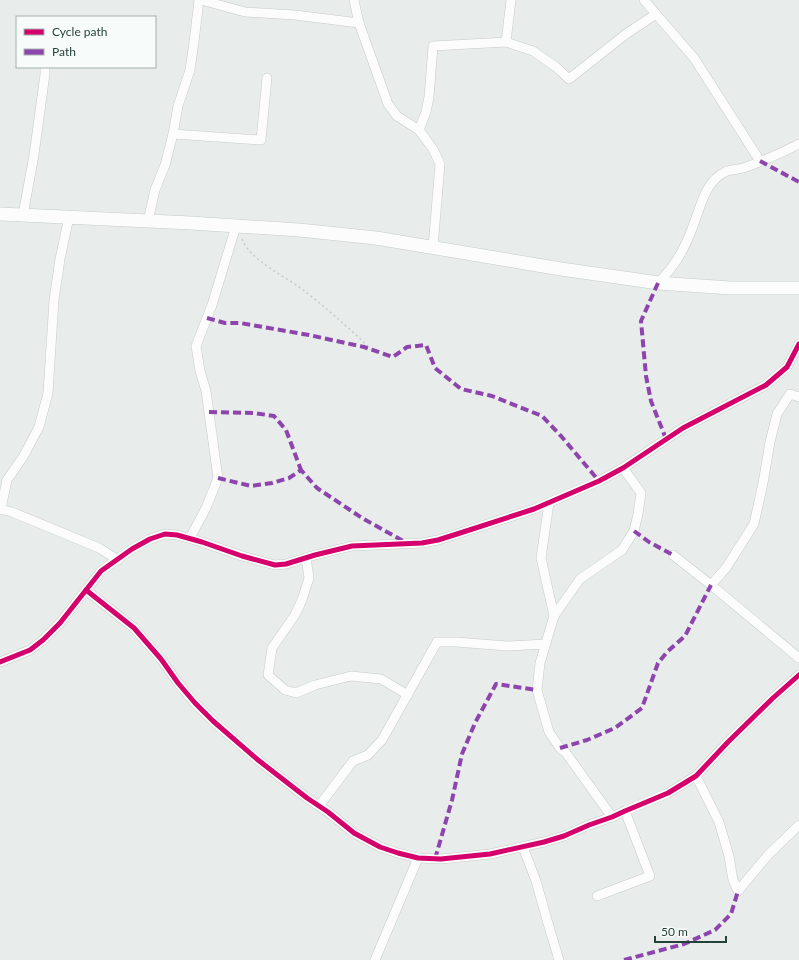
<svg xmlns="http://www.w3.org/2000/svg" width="799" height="960" viewBox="0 0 799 960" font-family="Lato,sans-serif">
<rect width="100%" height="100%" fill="#e8edeb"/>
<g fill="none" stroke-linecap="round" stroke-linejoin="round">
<defs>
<g id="minor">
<path d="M 201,0 L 245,12 L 295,15 L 359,23"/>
<path d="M 354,0 L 359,23 L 388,104 L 397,116 L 419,130 L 433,149 L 440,164 L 433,247"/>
<path d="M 644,0 L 694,58 L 760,161"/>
<path d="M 506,42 L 511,0"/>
<path d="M 419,130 L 426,112 L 429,97 L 433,46 L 506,42 L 533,51 L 556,67 L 569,79 L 626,34 L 656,14"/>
<path d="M 173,134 L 261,140 L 267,78"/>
<path d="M 23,215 L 34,155 L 45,74 L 45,67"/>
<path d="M 148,221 L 155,190 L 165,165 L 173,134 L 178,106 L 190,70 L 194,42 L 199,0"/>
<path d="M 658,283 C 670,271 679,259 686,243 C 690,235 693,226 696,218 C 702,201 707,181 725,172 C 730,169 737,170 743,168 C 762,162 781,153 799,144"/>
<path d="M 549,503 L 541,558 L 554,616"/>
<path d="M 0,509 L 12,512 L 99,548 L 118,560"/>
<path d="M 1,509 L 7,480 L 23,457 L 39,427 L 48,393 L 54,300 L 60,259 L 69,217"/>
<path d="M 190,538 L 206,508 L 218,478 L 206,391 L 200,371 L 196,346 L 212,305 L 236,226"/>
<path d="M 673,555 L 711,585 L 799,658"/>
<path d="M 306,558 L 309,578 L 302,600 L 295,615 L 272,648 L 268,675 L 285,690 L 296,693 L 315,685 L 351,676 L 381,679 L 408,695"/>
<path d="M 711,585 L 726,568 L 754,524 L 763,483 L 770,442 L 777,414 L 790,394 L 799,397"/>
<path d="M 86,590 L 134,628 L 161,659 L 178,683 L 195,703 L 213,721 L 258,760 L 307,798 L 328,812 L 354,833 L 380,847 L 398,853 L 418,858 L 441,859 L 490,854 L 544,842 L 564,836 L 589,825 L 612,817 L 625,811 L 668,793 L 696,776 L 728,742 L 773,698 L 799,675"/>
<path d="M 0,662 L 30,650 L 43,640 L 60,623 L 101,571 L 132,549 L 150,539 L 165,534 L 177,535 L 202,542 L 242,556 L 275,565 L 286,564 L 315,555 L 352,546 L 422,543 L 438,540 L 457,534 L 534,509 L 599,481 L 623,468 L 683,428 L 766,385 L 787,367 L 799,344"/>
<path d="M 696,776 L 719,822 L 729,856 L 733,880 L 738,891 L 768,855 L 799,825"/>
<path d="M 319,806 L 353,761 L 368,755 L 382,740 L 437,642 L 456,642 L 507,646 L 546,644"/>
<path d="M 612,817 L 566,753 L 560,748 L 549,732 L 537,690 L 540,663 L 554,616 L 580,579 L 622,550 L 634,531 L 638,514 L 641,493 L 623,468"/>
<path d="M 523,847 L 536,881 L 547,920 L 559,960"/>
<path d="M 597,896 L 650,876 L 625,811"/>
<path d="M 375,960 L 418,858"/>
</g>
<path id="secondary" d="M 0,214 L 191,223 L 299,230 L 376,238 L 561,269 L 638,280 L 658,283 L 730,288 L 799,288"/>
</defs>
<use href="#minor" stroke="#c5cac8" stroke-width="10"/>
<use href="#secondary" stroke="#c3cbc8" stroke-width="14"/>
<path stroke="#c3ccca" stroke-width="1.5" stroke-dasharray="2 3" stroke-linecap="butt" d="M 242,239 C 251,262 288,277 307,293 C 330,311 351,330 372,350"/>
<use href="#minor" stroke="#fcfcfc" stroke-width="9"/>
<use href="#secondary" stroke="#fcfcfc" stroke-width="13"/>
<g stroke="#8e44ad" stroke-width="4" stroke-dasharray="8 4" stroke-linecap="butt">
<path d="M 760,161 L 799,182"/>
<path d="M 658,283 L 641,321 L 646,376 L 651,401 L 666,439"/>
<path d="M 207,318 L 225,323 L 240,323 L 309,335 L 364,347 L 393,357 L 407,347 L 426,345 L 435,368 L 461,389 L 492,396 L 542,416 L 561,436 L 599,481"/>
<path d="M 209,412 L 254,413 L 274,416 L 286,430 L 301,470"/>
<path d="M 218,478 L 251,486 L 272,483 L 289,478 L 301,470 L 317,488 L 362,518 L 405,542"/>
<path d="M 634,531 L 649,542 L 673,555"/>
<path d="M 560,748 L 587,740 L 615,728 L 642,708 L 658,663 L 667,652 L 685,636 L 711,585"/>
<path d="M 435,859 L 452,800 L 462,754 L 475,723 L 496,684 L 537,690"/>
<path d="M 624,960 L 684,944 L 715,930 L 731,914 L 738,891"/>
</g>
<defs>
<g id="cycleway">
<path d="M 86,590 L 134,628 L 161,659 L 178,683 L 195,703 L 213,721 L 258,760 L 307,798 L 328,812 L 354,833 L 380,847 L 398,853 L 418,858 L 441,859 L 490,854 L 544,842 L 564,836 L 589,825 L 612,817 L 625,811 L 668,793 L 696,776 L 728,742 L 773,698 L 799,675"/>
<path d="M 0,662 L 30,650 L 43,640 L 60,623 L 101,571 L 132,549 L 150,539 L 165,534 L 177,535 L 202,542 L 242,556 L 275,565 L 286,564 L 315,555 L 352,546 L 422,543 L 438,540 L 457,534 L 534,509 L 599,481 L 623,468 L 683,428 L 766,385 L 787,367 L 799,344"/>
</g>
</defs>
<use href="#cycleway" stroke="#f7fbf9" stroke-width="8"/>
<use href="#cycleway" stroke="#d6006c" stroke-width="5"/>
</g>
<rect x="16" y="16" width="140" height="52" fill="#f7fbf9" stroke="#a3b1ad"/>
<rect x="24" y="29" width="20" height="6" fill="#d6006c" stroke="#a3b1ad"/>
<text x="52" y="36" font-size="12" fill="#24423a">Cycle path</text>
<rect x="24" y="49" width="20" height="6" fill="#8e44ad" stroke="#a3b1ad"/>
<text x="52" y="56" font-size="12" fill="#24423a">Path</text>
<path d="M655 936v6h71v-6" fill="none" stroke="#24423a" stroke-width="2"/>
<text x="661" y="936" font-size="12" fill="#24423a" stroke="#f7fbf9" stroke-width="3" paint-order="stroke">50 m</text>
</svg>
